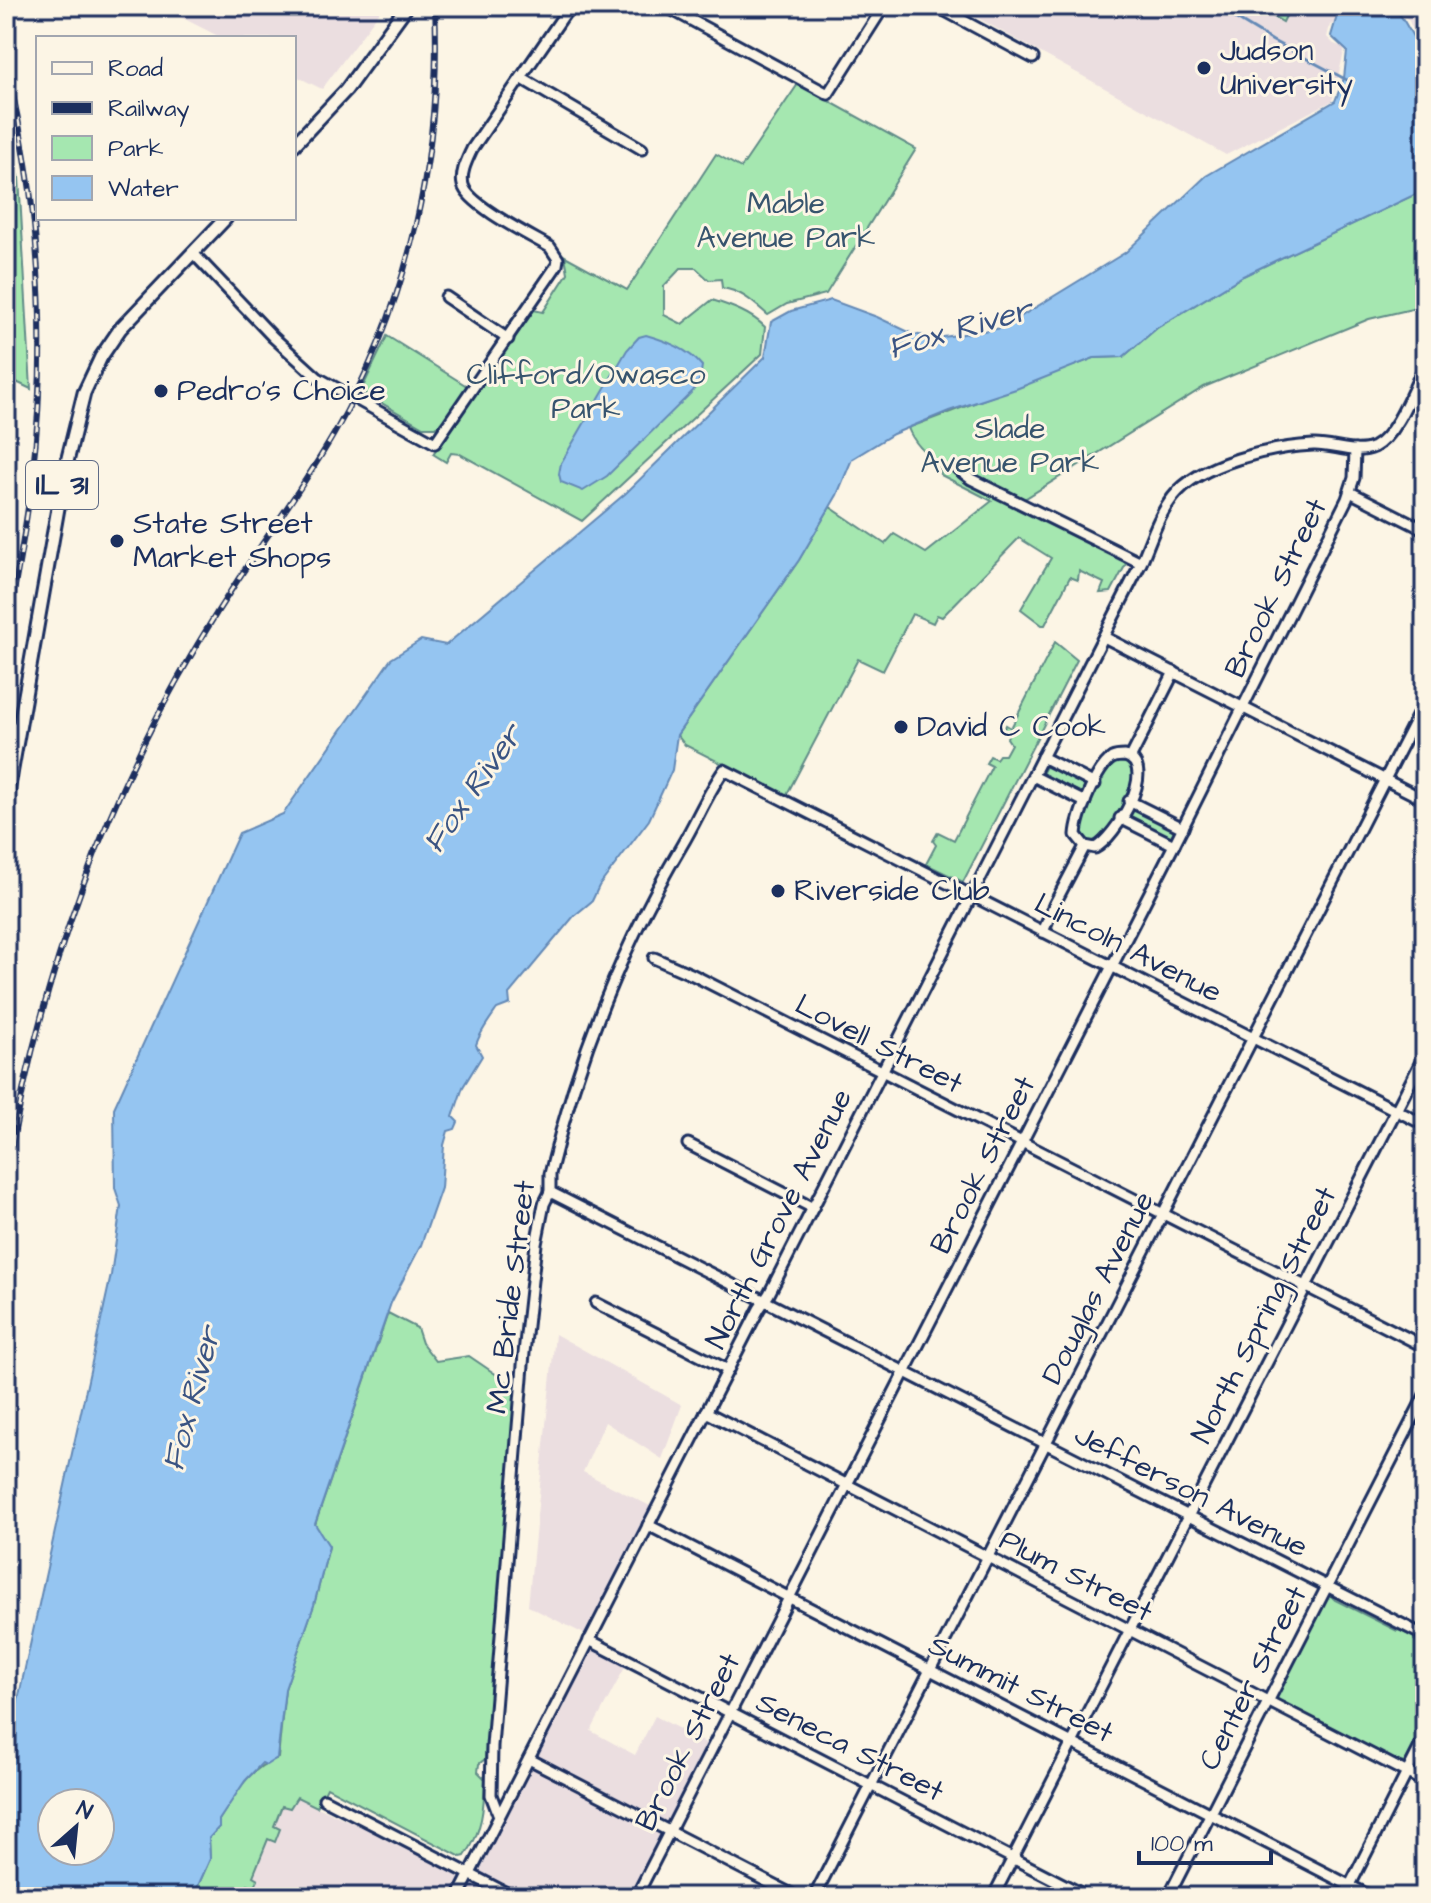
<svg xmlns="http://www.w3.org/2000/svg" width="1431" height="1903" viewBox="0 0 1431 1903" font-family="'Architects Daughter',sans-serif">
<rect width="100%" height="100%" fill="#fcf5e5"/>
<filter id="ink" filterUnits="userSpaceOnUse"><feTurbulence type="fractalNoise" baseFrequency=".0125" numOctaves="2"/><feDisplacementMap in="SourceGraphic" scale="16" xChannelSelector="R" yChannelSelector="G"/><feConvolveMatrix kernelMatrix="1 2 1 2 8 2 1 2 1" color-interpolation-filters="sRGB"/></filter>
<g filter="url(#ink)">
<g fill="#ebdee0">
<path d="M 159,6 L 384,6 L 322,89 L 294,75 L 294,38 L 222,38 Z"/>
<path d="M 956,6 L 1331,6 L 1329,9 L 1341,14 L 1337,22 L 1330,25 L 1327,37 L 1334,44 L 1345,48 L 1332,101 L 1226,155 Z"/>
<path d="M 1397,6 L 1425,6 L 1425,49 L 1418,41 L 1409,21 Z"/>
<path d="M 555,1334 L 682,1405 L 662,1459 L 605,1422 L 583,1472 L 656,1509 L 592,1635 L 631,1656 L 591,1731 L 635,1755 L 655,1716 L 713,1747 L 636,1897 L 193,1897 L 219,1827 L 328,1784 L 317,1807 L 470,1874 L 590,1637 L 528,1606 Z"/>
</g>
<g fill="#a5e7b0" stroke="#608b87" stroke-width="2">
<path d="M 1255,6 L 1291,6 L 1283,22 Z"/>
<path d="M 798,84 L 916,149 L 826,294 L 787,304 L 768,315 C 753,302 742,291 722,288 L 721,279 L 709,280 L 696,268 L 681,268 L 664,286 L 664,315 L 682,324 L 712,300 C 731,306 751,313 765,327 L 762,354 L 582,521 L 460,454 L 451,453 L 446,462 L 433,454 L 534,310 L 543,312 L 568,273 L 565,256 L 627,290 L 716,154 L 741,168 Z"/>
<path d="M 6,124 L 19,177 L 31,389 L 6,377 Z"/>
<path d="M 1418,193 L 1425,194 L 1425,306 L 1369,319 L 1204,387 L 1015,505 L 1121,558 L 1126,564 L 1111,592 L 1100,593 L 1104,583 L 1079,571 L 1078,580 L 1070,577 L 1045,625 L 1042,625 L 1021,609 L 1051,558 L 1019,538 L 942,617 L 937,615 L 933,623 L 912,614 L 883,671 L 858,659 L 786,796 L 685,745 L 677,735 L 799,560 L 830,507 L 885,544 L 894,534 L 926,553 L 992,501 L 941,475 L 939,463 C 925,454 914,443 908,428 L 1094,358 L 1123,357 L 1157,328 L 1243,276 Z"/>
<path d="M 387,336 L 470,388 L 446,423 L 443,421 L 436,427 L 423,427 L 361,391 Z"/>
<path d="M 1055,642 L 1077,660 L 963,882 L 926,864 L 936,845 L 933,841 L 938,832 L 954,840 L 992,766 L 986,763 L 990,756 L 996,759 L 999,755 L 1005,755 L 1011,744 L 1007,738 L 1008,735 L 1002,732 L 1006,725 L 1011,728 Z"/>
<path d="M 1119,761 L 1132,765 C 1133,769 1135,775 1135,778 C 1133,795 1110,829 1098,841 L 1087,840 L 1081,830 C 1082,812 1102,769 1119,761 Z"/>
<path d="M 1047,764 L 1087,783 L 1083,794 L 1042,774 Z"/>
<path d="M 1134,808 L 1175,829 L 1170,839 L 1128,818 L 1127,813 Z"/>
<path d="M 388,1313 L 417,1328 L 422,1343 L 436,1361 L 469,1356 L 516,1388 L 485,1759 L 479,1764 L 478,1772 L 485,1779 C 484,1807 482,1833 465,1856 L 461,1857 L 327,1787 L 317,1807 L 297,1797 L 290,1808 L 282,1806 L 274,1826 L 280,1829 L 275,1842 L 268,1839 L 253,1876 L 258,1879 L 255,1888 L 248,1885 L 243,1897 L 193,1897 L 210,1859 L 209,1838 L 219,1827 L 219,1820 C 235,1795 248,1768 278,1758 L 285,1689 L 314,1605 L 329,1547 L 315,1525 Z"/>
<path d="M 1329,1594 L 1335,1600 L 1397,1631 L 1399,1630 L 1414,1637 L 1414,1640 L 1425,1645 L 1425,1723 L 1405,1762 L 1400,1763 L 1276,1699 Z"/>
</g>
<g fill="#95c5f1" stroke="#6489b6" stroke-width="2" fill-rule="evenodd">
<path d="M 1340,6 L 1395,6 L 1395,9 C 1408,22 1411,40 1425,52 L 1425,194 L 1418,193 L 1243,276 L 1157,328 L 1123,357 L 1094,358 L 1016,389 L 949,411 L 893,434 L 852,459 L 837,495 L 799,560 L 677,735 L 672,770 L 649,820 L 599,886 L 592,901 L 574,916 L 509,994 L 510,1004 L 497,1009 C 490,1019 480,1032 476,1045 L 482,1056 L 463,1087 L 453,1117 L 458,1122 L 455,1129 L 448,1131 L 444,1145 L 441,1188 L 421,1245 L 391,1303 L 315,1524 L 329,1546 L 314,1605 L 285,1689 L 277,1758 L 266,1765 L 262,1763 L 245,1781 L 219,1820 L 219,1827 L 209,1838 L 210,1859 L 193,1897 L 6,1897 L 6,1755 L 111,1275 L 121,1206 L 115,1188 L 114,1108 L 239,833 L 283,814 L 391,659 L 421,640 L 446,645 L 626,493 L 765,357 L 771,322 L 791,311 L 831,300 L 877,317 L 913,334 L 937,338 L 1002,328 L 1126,252 L 1206,176 L 1335,101 L 1344,78 L 1347,51 L 1331,36 ZM 100,1803 L 100,1851 L 52,1851 L 52,1803 Z"/>
<path d="M 646,335 C 667,341 688,349 702,366 L 700,379 L 693,391 L 607,476 L 583,491 L 561,482 L 559,474 L 561,463 L 627,350 L 639,337 Z"/>
</g>
<g fill="none" stroke-linecap="round" stroke-linejoin="round">
<path stroke="#6489b6" stroke-width="3" d="M 1215,6 L 1273,41 L 1347,80"/>
<defs>
<g id="minor">
<path d="M 665,6 L 828,94 L 884,6"/>
<path d="M 936,6 L 1033,58"/>
<path d="M 521,78 L 642,149"/>
<path d="M 193,253 L 273,337 L 318,378 L 435,443 L 557,265 L 558,259 L 550,247 C 531,236 468,205 463,185 C 460,173 467,160 472,149 L 570,6"/>
<path d="M 446,297 L 508,339"/>
<path d="M 958,469 L 971,479 L 1141,563"/>
<path d="M 1350,492 L 1425,530"/>
<path d="M 1104,637 L 1425,800"/>
<path d="M 6,725 L 19,731"/>
<path d="M 1125,756 C 1160,766 1115,838 1095,848 L 1085,846 L 1076,835 C 1077,817 1096,768 1112,758 C 1116,756 1120,756 1125,756 Z"/>
<path d="M 1042,757 L 1095,784"/>
<path d="M 1131,757 L 1174,672"/>
<path d="M 1033,776 L 1085,802"/>
<path d="M 1129,801 L 1183,828"/>
<path d="M 1120,818 L 1174,845"/>
<path d="M 1043,932 L 1054,905 L 1085,846"/>
<path d="M 654,958 L 693,975 L 1425,1347"/>
<path d="M 688,1144 L 813,1208"/>
<path d="M 550,1192 L 1425,1636"/>
<path d="M 596,1303 L 728,1370"/>
<path d="M 706,1412 L 1425,1782"/>
<path d="M 648,1525 L 1372,1897"/>
<path d="M 589,1640 L 1088,1897"/>
<path d="M 529,1759 L 797,1897"/>
<path d="M 324,1799 L 514,1897"/>
<path d="M 499,1816 L 491,1795 L 492,1746 L 524,1353 L 536,1244 L 544,1204 L 550,1192 L 550,1174 C 578,1057 621,948 682,845 C 697,820 707,794 724,770 L 1425,1125"/>
<path d="M 458,1897 L 759,1309 L 769,1294 L 1141,563 C 1151,540 1158,516 1173,497 C 1199,463 1273,447 1313,445 C 1333,444 1355,456 1374,447 C 1397,435 1413,388 1425,365"/>
<path d="M 636,1897 L 1174,845 L 1347,499 L 1354,478 L 1355,450"/>
<path d="M 814,1897 L 1425,701"/>
<path d="M 993,1897 L 1425,1054"/>
<path d="M 1168,1897 L 1425,1395"/>
<path d="M 1344,1897 L 1425,1737"/>
</g>
<g id="major">
<path d="M 294,145 L 346,90 L 407,6"/>
<path d="M 6,803 L 64,474 L 84,393 L 101,357 L 120,329 L 226,218"/>
</g>
</defs>
<use href="#minor" stroke="#1b2f5e" stroke-width="15"/>
<use href="#major" stroke="#1b2f5e" stroke-width="17"/>
<use href="#minor" stroke="#fcf5e5" stroke-width="9"/>
<use href="#major" stroke="#fcf5e5" stroke-width="11"/>
<defs>
<g id="rail">
<path d="M 6,65 C 39,199 49,339 32,477 C 26,529 16,582 6,634"/>
<path d="M 6,1179 C 33,1017 82,861 158,715 C 183,668 210,622 239,578 C 271,530 305,484 334,434 C 409,304 442,155 435,6"/>
</g>
</defs>
<use href="#rail" stroke="#1b2f5e" stroke-width="6"/>
<use href="#rail" stroke="#fcf5e5" stroke-width="3" stroke-dasharray="9" stroke-linecap="butt"/>
</g>
</g>
<g fill="#1b2f5e" stroke="#fcf5e5" stroke-width="3">
<circle cx="1204" cy="68" r="8"/>
<circle cx="161" cy="391" r="8"/>
<circle cx="117" cy="541" r="8"/>
<circle cx="901" cy="727" r="8"/>
<circle cx="778" cy="891" r="8"/>
</g>
<g text-anchor="middle" dominant-baseline="central" stroke-width="6" stroke-linejoin="round" paint-order="stroke">
<rect fill="#fcf5e5" stroke="#5e6a86" stroke-width="2" x="26" y="461" width="72" height="48" rx="6"/>
<g font-size="28" font-weight="bold" fill="#1b2f5e">
<text x="62" y="485">IL 31</text>
</g>
<g font-size="30" fill="#1b2f5e" stroke="#fcf5e5" text-anchor="start">
<text x="1220" y="51">Judson<tspan x="1220" dy="34">University</tspan></text>
<text x="177" y="391">Pedro's Choice</text>
<text x="133" y="524">State Street<tspan x="133" dy="34">Market Shops</tspan></text>
<text x="917" y="727">David C Cook</text>
<text x="794" y="891">Riverside Club</text>
</g>
<g font-size="30" fill="#37546e" stroke="#fcf5e5">
<text x="786" y="204">Mable<tspan x="786" dy="34">Avenue Park</tspan></text>
<text x="586" y="375">Clifford/Owasco<tspan x="586" dy="34">Park</tspan></text>
<text x="1010" y="429">Slade<tspan x="1010" dy="34">Avenue Park</tspan></text>
</g>
<g font-size="30" fill="#1b2f5e" stroke="#fcf5e5">
<text transform="translate(1276 588) rotate(-64)">Brook Street</text>
<text transform="translate(1128 948) rotate(27)">Lincoln Avenue</text>
<text transform="translate(879 1044) rotate(27)">Lovell Street</text>
<text transform="translate(983 1165) rotate(-63)">Brook Street</text>
<text transform="translate(779 1219) rotate(-63)">North Grove Avenue</text>
<text transform="translate(1098 1288) rotate(-63)">Douglas Avenue</text>
<text transform="translate(511 1297) rotate(-83)">Mc Bride Street</text>
<text transform="translate(1264 1315) rotate(-63)">North Spring Street</text>
<text transform="translate(1191 1491) rotate(27)">Jefferson Avenue</text>
<text transform="translate(1076 1576) rotate(27)">Plum Street</text>
<text transform="translate(1253 1678) rotate(-63)">Center Street</text>
<text transform="translate(1021 1689) rotate(27)">Summit Street</text>
<text transform="translate(688 1742) rotate(-63)">Brook Street</text>
<text transform="translate(850 1747) rotate(27)">Seneca Street</text>
</g>
<g font-size="32" font-style="italic" fill="#3a5483" stroke="#fcf5e5">
<text transform="translate(960 329) rotate(-16)">Fox River</text>
<text transform="translate(473 789) rotate(-55)">Fox River</text>
<text transform="translate(192 1399) rotate(-75)">Fox River</text>
</g>
</g>
<rect width="1431" height="1903" fill="none" stroke="#fcf5e5" stroke-width="32"/>
<rect x="16" y="16" width="1399" height="1871" fill="none" stroke="#1b2f5e" stroke-width="3" filter="url(#ink)"/>
<rect x="36" y="36" width="260" height="184" fill="#fcf5e5" stroke="#a2a6af" stroke-width="2"/>
<rect x="52" y="62" width="40" height="12" fill="#fcf5e5" stroke="#a2a6af" stroke-width="2"/>
<text x="108" y="76" font-size="24" fill="#1b2f5e">Road</text>
<rect x="52" y="102" width="40" height="12" fill="#1b2f5e" stroke="#a2a6af" stroke-width="2"/>
<text x="108" y="116" font-size="24" fill="#1b2f5e">Railway</text>
<rect x="52" y="136" width="40" height="24" fill="#a5e7b0" stroke="#a2a6af" stroke-width="2"/>
<text x="108" y="156" font-size="24" fill="#1b2f5e">Park</text>
<rect x="52" y="176" width="40" height="24" fill="#95c5f1" stroke="#a2a6af" stroke-width="2"/>
<text x="108" y="196" font-size="24" fill="#1b2f5e">Water</text>
<g transform="translate(76 1827) rotate(27)"><circle r="38" fill="#fcf5e5" stroke="#a2a6af" stroke-width="2"/>
<path d="M0-6L14 30L0 20L-14 30Z" fill="#1b2f5e"/>
<text y="-12" font-size="22" font-weight="bold" text-anchor="middle" fill="#1b2f5e">N</text>
</g>
<path d="M1139 1851v12h132v-12" fill="none" stroke="#1b2f5e" stroke-width="4"/>
<text x="1151" y="1851" font-size="24" fill="#1b2f5e" stroke="#fcf5e5" stroke-width="6" paint-order="stroke">100 m</text>
</svg>
